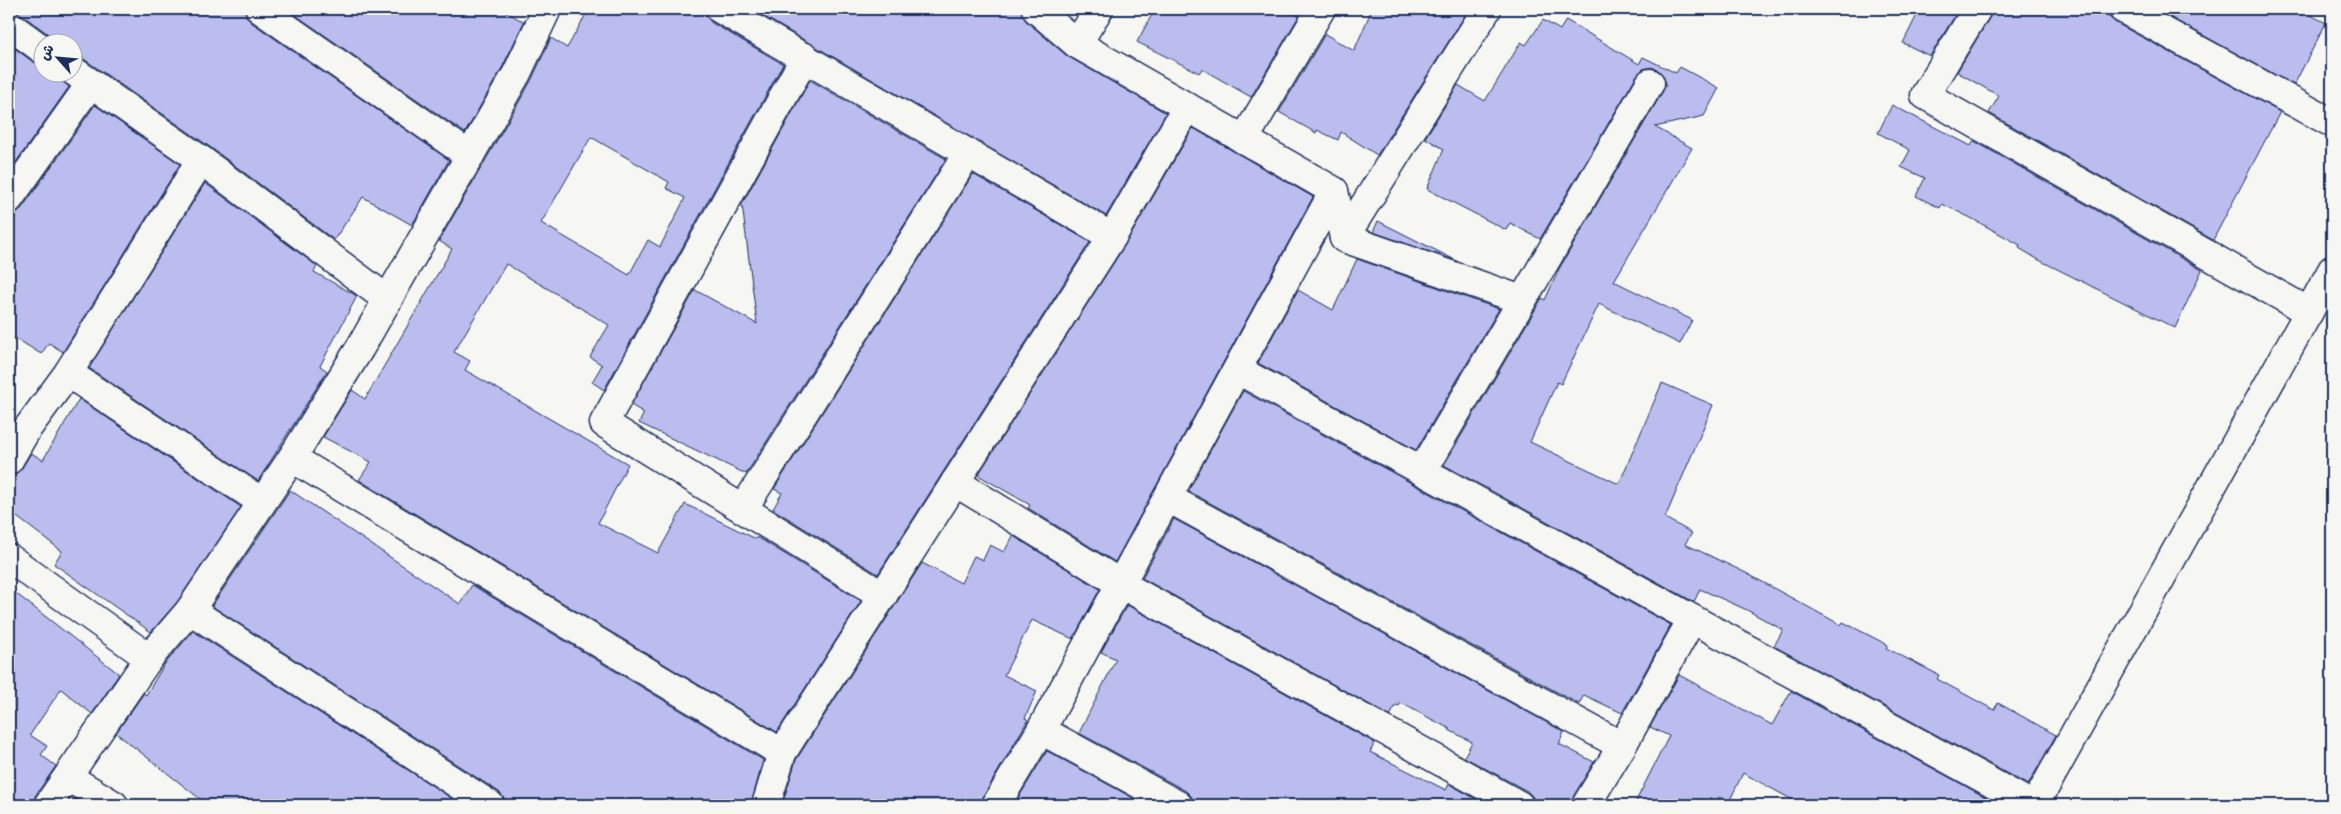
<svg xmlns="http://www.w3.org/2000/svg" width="2341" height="814" viewBox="0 0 2341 814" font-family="'Architects Daughter','Playpen Sans Arabic',sans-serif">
<rect width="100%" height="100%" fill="#f6f6f2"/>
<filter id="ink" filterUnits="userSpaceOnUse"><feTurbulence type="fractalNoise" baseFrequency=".02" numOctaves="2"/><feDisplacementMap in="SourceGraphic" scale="10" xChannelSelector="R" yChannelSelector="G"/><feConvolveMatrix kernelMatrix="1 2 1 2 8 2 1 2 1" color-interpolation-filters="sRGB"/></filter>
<g filter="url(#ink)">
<g fill="#bbbdef" stroke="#1b2f5e" fill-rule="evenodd">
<path d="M 9,9 L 245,9 L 246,16 L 251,22 L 449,160 L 412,225 L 363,197 L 334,240 L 210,147 L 81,57 L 72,55 L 72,42 L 56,42 L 51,36 L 18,12 Z"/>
<path d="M 287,9 L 501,9 L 524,22 L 503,66 L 465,133 Z"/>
<path d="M 589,9 L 704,9 L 707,17 L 712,23 L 783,64 L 604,390 L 592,382 L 602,365 L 590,357 L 609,325 L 506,264 L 454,352 L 470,361 L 465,370 L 628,464 L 598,523 L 658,553 L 685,504 L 756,539 L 757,537 L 861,601 L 777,732 L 359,480 L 371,462 L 323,437 L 352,390 L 365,399 L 452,249 L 439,241 L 531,81 L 551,38 L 567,48 ZM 591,137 L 669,182 L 666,188 L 685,198 L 660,247 L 648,240 L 629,275 L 541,223 Z"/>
<path d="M 751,9 L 1021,9 L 1026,21 L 1067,56 L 1166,113 L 1106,216 Z"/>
<path d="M 1155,9 L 1282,9 L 1299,16 L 1251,97 L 1202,69 L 1199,73 L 1137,42 Z"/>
<path d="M 1372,9 L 1469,9 L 1377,155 L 1341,132 L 1338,140 L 1317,130 L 1316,133 L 1279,112 L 1325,34 L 1354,51 Z"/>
<path d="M 1920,9 L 1959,9 L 1930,56 L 1903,43 Z"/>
<path d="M 1993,9 L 2107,9 L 2109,17 L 2116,23 L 2280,112 L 2213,240 L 1989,113 L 1999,96 L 1957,72 L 1990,17 Z"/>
<path d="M 2155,9 L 2299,9 L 2326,23 L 2294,85 Z"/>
<path d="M 1543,20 L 1560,30 L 1566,20 L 1639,64 L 1643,57 L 1676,73 L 1680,67 L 1719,88 L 1704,116 L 1655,127 L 1692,148 L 1614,281 L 1692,320 L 1680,344 L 1599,304 L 1561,384 L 1557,382 L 1530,442 L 1619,484 L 1662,383 L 1713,405 L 1665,518 L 1692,533 L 1685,544 L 1746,573 L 1841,625 L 1843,622 L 1888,645 L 1886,648 L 1939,675 L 1937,679 L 1994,710 L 1998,703 L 2056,735 L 2028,785 L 1774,646 L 1783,630 L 1747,610 L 1700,589 L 1694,602 L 1444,465 L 1542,298 L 1545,300 L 1559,269 L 1663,91 L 1666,84 L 1663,75 L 1657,69 L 1651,67 L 1643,69 L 1637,75 L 1540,239 L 1510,223 L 1506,230 L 1427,189 L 1444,149 L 1425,138 L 1458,85 L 1485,101 L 1521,42 L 1526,45 Z"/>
<path d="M 9,44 L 33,62 L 42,64 L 42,72 L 57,72 L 58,77 L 69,87 L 9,172 Z"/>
<path d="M 810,80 L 946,159 L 746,474 L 639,423 L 644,413 L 631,405 L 695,290 L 757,324 L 742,204 Z"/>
<path d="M 95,105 L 180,164 L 63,352 L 49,343 L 41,354 L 9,334 L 9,214 L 16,213 L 22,208 Z"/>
<path d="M 1892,105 L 1971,146 L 1974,141 L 2202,270 L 2175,328 L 2039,260 L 2019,248 L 2020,245 L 1969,217 L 1942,204 L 1940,208 L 1916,196 L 1925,178 L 1901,167 L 1910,150 L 1878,133 Z"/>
<path d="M 1193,128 L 1313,197 L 1115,562 L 1028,508 L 1030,505 L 978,475 L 1125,245 Z"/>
<path d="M 973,174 L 1090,242 L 878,574 L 773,509 L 782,493 L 774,489 Z"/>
<path d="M 205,183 L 317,266 L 314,272 L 357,296 L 320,366 L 327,371 L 258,481 L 89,368 Z"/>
<path d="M 1378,221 L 1457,261 L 1373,232 Z"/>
<path d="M 1357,259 L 1499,309 L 1416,450 L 1258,363 L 1298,290 L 1333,310 Z"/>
<path d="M 1243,391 L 1671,625 L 1622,713 L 1584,695 L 1579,704 L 1188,491 Z"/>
<path d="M 79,399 L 241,507 L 178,601 L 151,632 L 54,564 L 62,551 L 9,511 L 9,476 L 16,474 L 22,468 L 31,453 L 43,460 Z"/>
<path d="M 290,490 L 460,604 L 472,585 L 763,760 L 751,805 L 506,805 L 504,798 L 499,792 L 212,606 Z"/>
<path d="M 1174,519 L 1564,732 L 1559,744 L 1594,762 L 1573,797 L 1570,805 L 1535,805 L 1533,797 L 1527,791 L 1464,757 L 1472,742 L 1449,730 L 1450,729 L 1401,703 L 1399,706 L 1396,705 L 1390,716 L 1142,578 Z"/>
<path d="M 1013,536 L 1100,589 L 1073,639 L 1032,620 L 1004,675 L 1037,691 L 1025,718 L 1028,720 L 983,797 L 980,805 L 782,805 L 796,760 L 922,563 L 961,583 L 974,556 L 983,560 L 990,545 L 1004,552 Z"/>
<path d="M 9,588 L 119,674 L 92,714 L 61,689 L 30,735 L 47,746 L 41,755 L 56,766 L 35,796 L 33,805 L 25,805 L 9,795 Z"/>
<path d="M 1127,605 L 1375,743 L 1370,752 L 1446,790 L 1449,784 L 1487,805 L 1194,805 L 1192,797 L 1186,791 L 1079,733 L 1116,659 L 1101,652 Z"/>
<path d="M 193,631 L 462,805 L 208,805 L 116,733 L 144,693 L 146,695 L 164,665 Z"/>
<path d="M 1679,675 L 1772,725 L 1791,691 L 2000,805 L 1802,805 L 1743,773 L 1729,802 L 1719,797 L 1714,805 L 1634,805 L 1669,736 L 1650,727 Z"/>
<path d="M 1047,751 L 1146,805 L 1014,805 Z"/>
</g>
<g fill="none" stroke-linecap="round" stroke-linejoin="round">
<defs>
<g id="minor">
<path d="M 260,9 L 470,156"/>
<path d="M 720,9 L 1112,237"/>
<path d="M 1036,9 L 1077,44 L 1334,191 L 1344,238 L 1522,300"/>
<path d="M 1977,9 L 1925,95 L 2309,312"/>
<path d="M 2123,9 L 2332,123"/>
<path d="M 9,25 L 42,49"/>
<path d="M 1077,44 L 1099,9"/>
<path d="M 805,57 L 604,423 L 883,596"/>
<path d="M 72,70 L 201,160 L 388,300"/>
<path d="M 1244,140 L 1321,9"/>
<path d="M 9,199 L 91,83"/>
<path d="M 1344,238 L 1487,9"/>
<path d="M 1238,370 L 2032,805"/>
<path d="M 68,373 L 262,502"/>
<path d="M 292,458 L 782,753"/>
<path d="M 9,460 L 27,429 L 68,373 L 201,160"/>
<path d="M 1422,471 L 1650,83"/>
<path d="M 955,482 L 1121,584 L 1519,805"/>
<path d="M 1168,498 L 1622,746"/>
<path d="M 743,509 L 968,153"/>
<path d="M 9,558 L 149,658"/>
<path d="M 190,610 L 490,805"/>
<path d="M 1041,730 L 1178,805"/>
<path d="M 68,777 L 114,805"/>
<path d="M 48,805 L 149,658 L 190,610 L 292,458 L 360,348 L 517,73 L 547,9"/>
<path d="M 766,805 L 782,753 L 1112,237 L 1187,107"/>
<path d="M 996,805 L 1041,730 L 1334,191"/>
<path d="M 1586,805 L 1622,746 L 1692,619"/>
<path d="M 2035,805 L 2332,270"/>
</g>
</defs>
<use href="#minor" stroke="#1b2f5e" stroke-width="31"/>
<use href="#minor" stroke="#f6f6f2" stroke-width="28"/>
</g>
</g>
<rect width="2341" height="814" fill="none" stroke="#f6f6f2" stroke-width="30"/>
<rect x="15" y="15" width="2311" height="784" fill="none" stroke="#1b2f5e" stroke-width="2" filter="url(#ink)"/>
<g transform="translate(58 58) rotate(297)"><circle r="24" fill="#f6f6f2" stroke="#9ea6b7"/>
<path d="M0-4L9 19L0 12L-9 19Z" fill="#1b2f5e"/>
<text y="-8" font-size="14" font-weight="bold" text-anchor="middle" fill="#1b2f5e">ش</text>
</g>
</svg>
